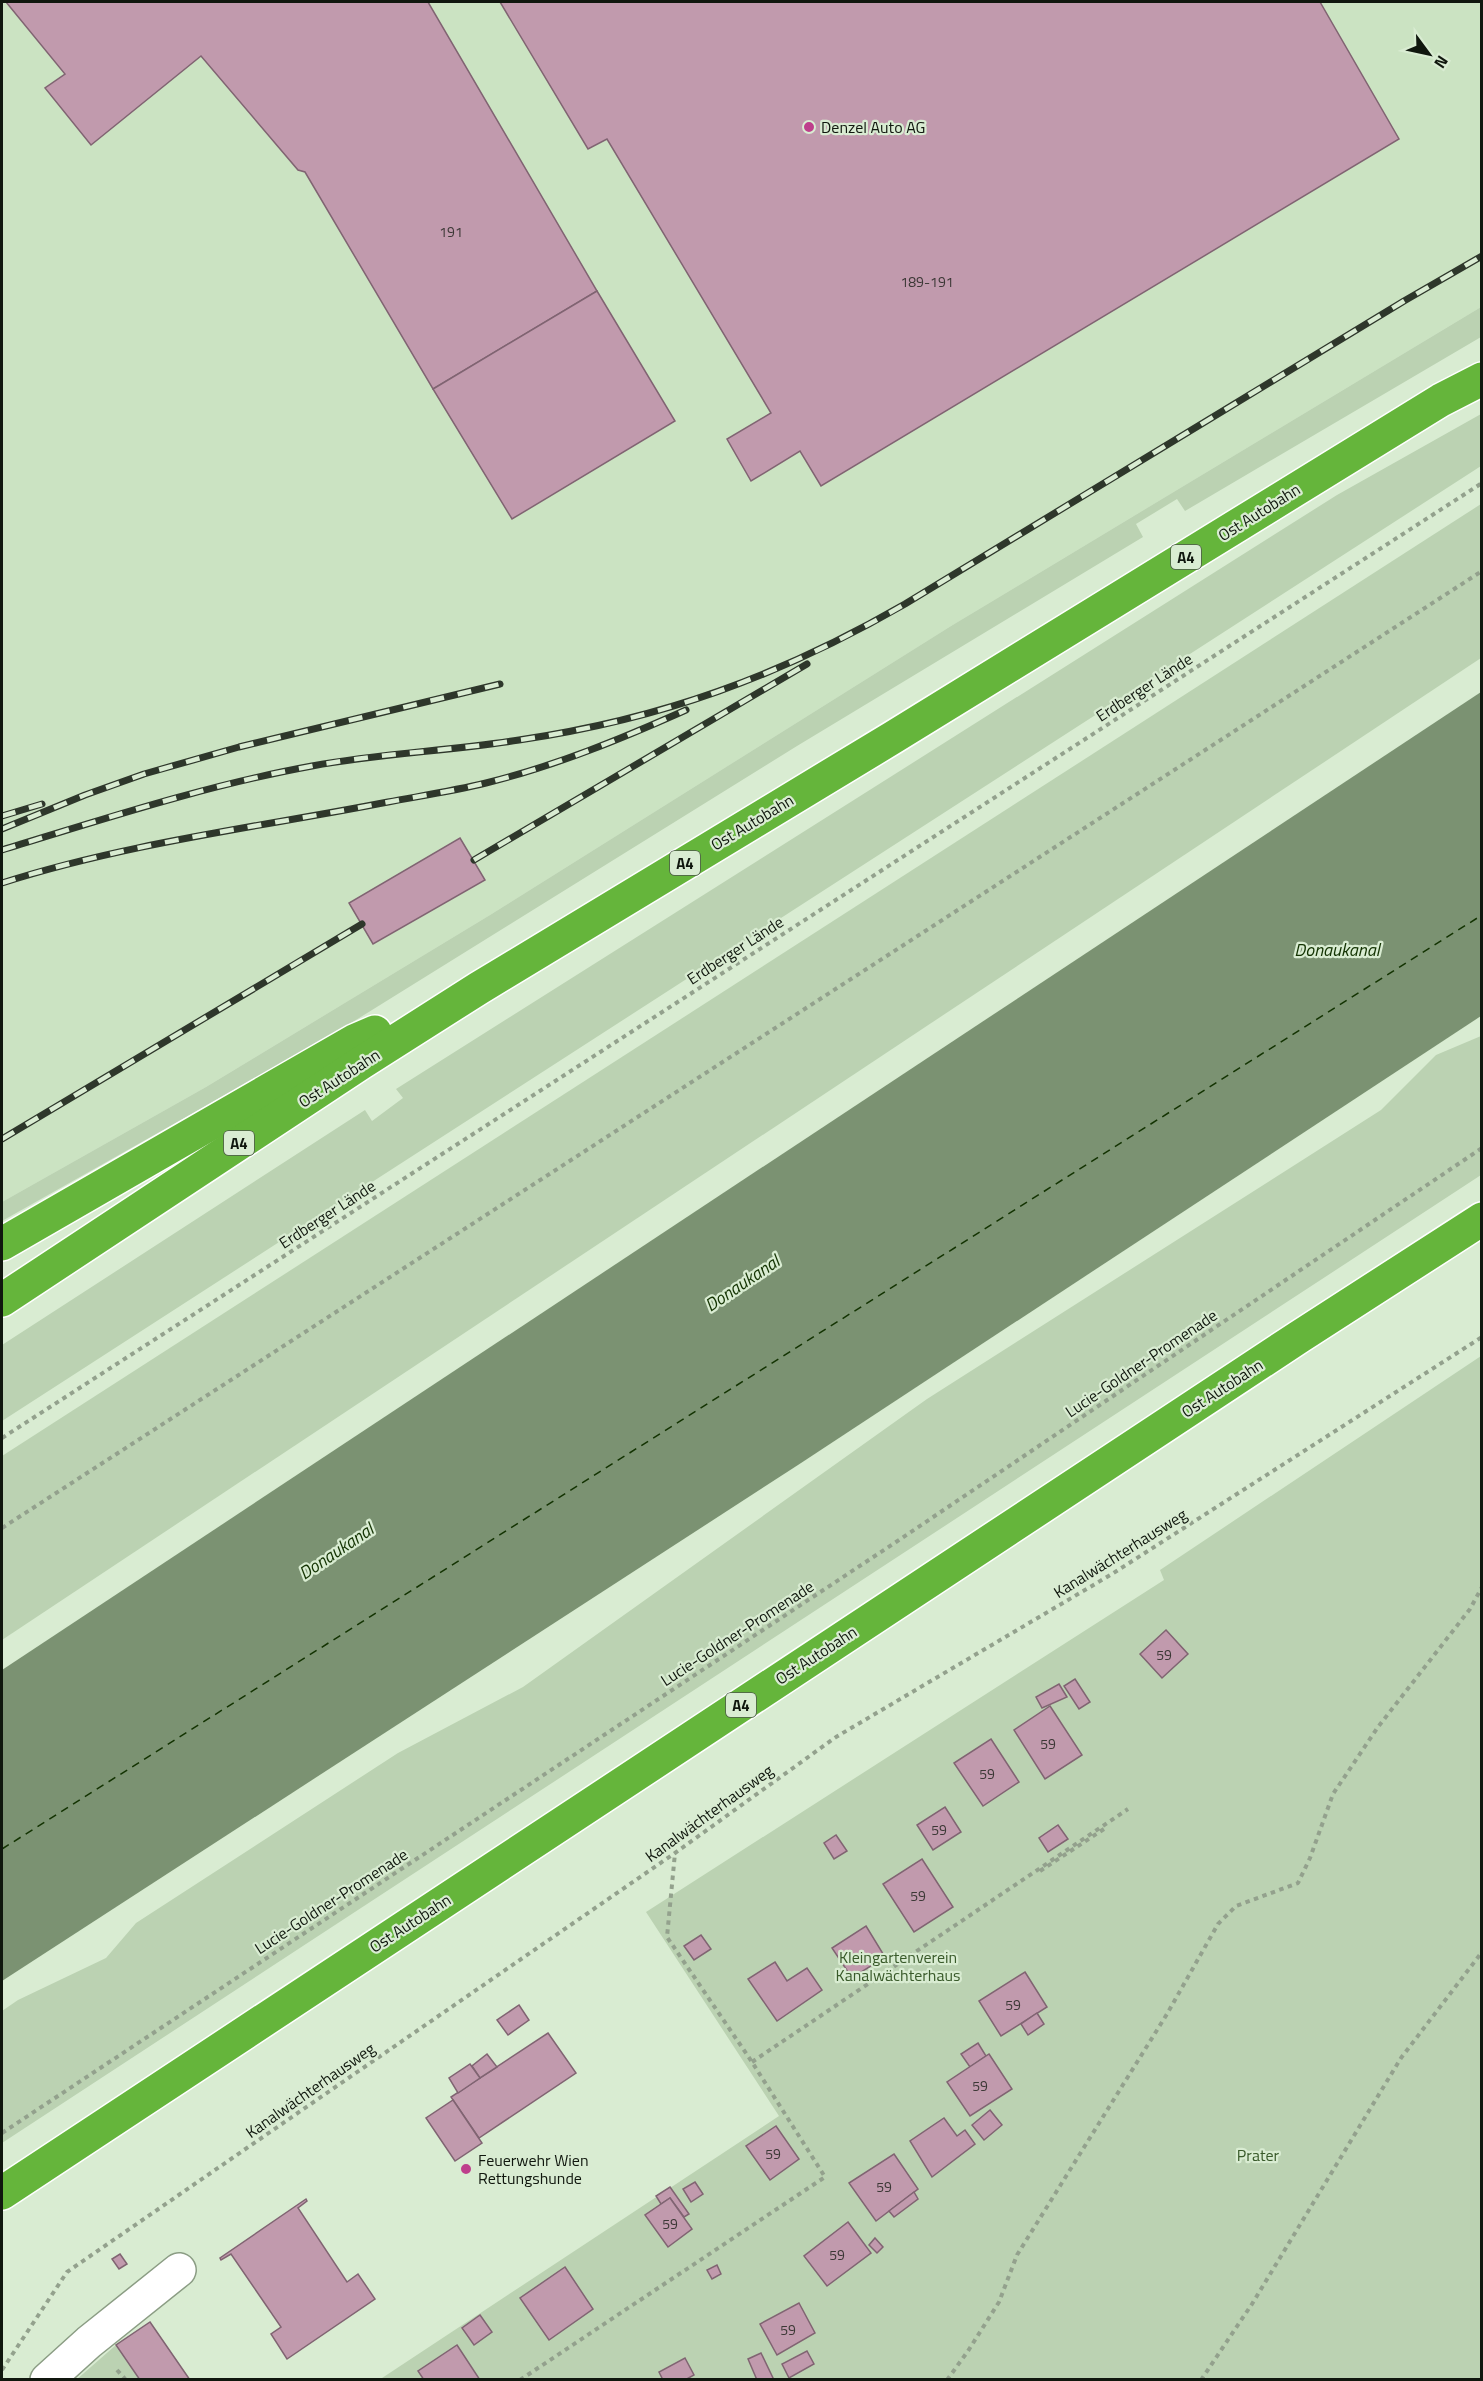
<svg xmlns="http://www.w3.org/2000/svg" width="1483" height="2381" viewBox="0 0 1483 2381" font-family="'Titillium Web',sans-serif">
<rect width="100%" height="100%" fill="#d9ecd2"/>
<path fill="#cbe3c2" d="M 2,2 L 1481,2 L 1481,307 L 951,626 L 490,915 L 206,1087 L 2,1202 Z"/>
<g fill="#bbd2b2">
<path d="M 1481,307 L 1481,337 L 1185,511 L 1177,499 L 1136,524 L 1143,537 L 797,746 L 335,1033 L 2,1221 L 2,1202 L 206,1087 L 490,915 L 951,626 Z"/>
<path d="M 1481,414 L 1481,466 L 2,1421 L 2,1345 L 365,1110 L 372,1121 L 403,1098 L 396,1089 L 1337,495 Z"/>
<path d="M 1481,504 L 1481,658 L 2,1640 L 2,1456 Z"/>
<path d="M 1481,1036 L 1481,1175 L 2,2143 L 2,2011 L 18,2000 L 106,1958 L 136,1923 L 398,1753 L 523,1687 L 927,1399 L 1381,1110 L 1436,1055 Z"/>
<path d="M 1481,1356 L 1481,2379 L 379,2380 L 779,2116 L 646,1912 L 1164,1580 L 1160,1570 Z"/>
<path d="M 150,2322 L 190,2379 L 76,2380 L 116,2345 Z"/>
</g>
<path fill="#7b9272" d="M 1481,692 L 1481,1016 L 798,1465 L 2,1981 L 2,1670 Z"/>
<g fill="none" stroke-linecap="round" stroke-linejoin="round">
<path stroke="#133302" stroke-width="1.5" stroke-dasharray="8 6" stroke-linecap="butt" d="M 2,1849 L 1482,915"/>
</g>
<g fill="#c19aad" stroke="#806472" stroke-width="1.5">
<path d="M 6,2 L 428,2 L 597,291 L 433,389 L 305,172 L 298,170 L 201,56 L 91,145 L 45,88 L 65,74 Z"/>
<path d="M 500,2 L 1320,2 L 1399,139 L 821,486 L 800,451 L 751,481 L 727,439 L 771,413 L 607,139 L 588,149 Z"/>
<path d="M 597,291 L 675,421 L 512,519 L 433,389 Z"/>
<path d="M 460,838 L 485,880 L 373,944 L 349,903 Z"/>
<path d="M 1166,1630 L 1188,1654 L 1162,1678 L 1140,1654 Z"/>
<path d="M 1075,1679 L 1090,1702 L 1079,1709 L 1064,1686 Z"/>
<path d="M 1059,1684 L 1067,1697 L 1042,1708 L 1036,1697 Z"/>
<path d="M 1050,1706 L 1082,1755 L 1045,1779 L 1014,1730 Z"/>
<path d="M 991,1739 L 1019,1782 L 983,1806 L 954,1763 Z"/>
<path d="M 945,1807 L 961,1832 L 933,1850 L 917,1825 Z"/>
<path d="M 1058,1825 L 1068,1839 L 1048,1852 L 1039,1838 Z"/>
<path d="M 836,1835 L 847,1851 L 834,1859 L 824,1843 Z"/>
<path d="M 922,1859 L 953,1907 L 914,1932 L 883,1884 Z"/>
<path d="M 866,1926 L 885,1957 L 852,1978 L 832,1948 Z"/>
<path d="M 701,1935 L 711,1949 L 694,1960 L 684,1946 Z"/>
<path d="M 775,1962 L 787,1981 L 807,1968 L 822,1990 L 777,2021 L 748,1979 Z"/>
<path d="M 1025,1972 L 1047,2007 L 1001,2036 L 979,2001 Z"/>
<path d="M 519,2005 L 529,2020 L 508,2035 L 497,2020 Z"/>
<path d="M 1037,2013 L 1044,2024 L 1028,2035 L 1021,2024 Z"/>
<path d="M 548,2033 L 576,2073 L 479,2138 L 451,2097 Z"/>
<path d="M 978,2043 L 986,2056 L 970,2067 L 961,2054 Z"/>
<path d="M 487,2054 L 497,2067 L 480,2078 L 472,2066 Z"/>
<path d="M 989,2054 L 1012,2089 L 970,2116 L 947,2082 Z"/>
<path d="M 470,2064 L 480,2078 L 458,2093 L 449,2078 Z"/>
<path d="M 453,2100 L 482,2143 L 455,2161 L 426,2118 Z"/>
<path d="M 990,2110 L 1002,2125 L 984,2140 L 972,2125 Z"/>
<path d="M 944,2118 L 957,2136 L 965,2130 L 975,2144 L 932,2177 L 910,2141 Z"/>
<path d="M 776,2126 L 799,2159 L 770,2180 L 746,2146 Z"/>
<path d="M 894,2154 L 918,2189 L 876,2221 L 849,2183 Z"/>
<path d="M 695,2182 L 703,2194 L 691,2202 L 683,2189 Z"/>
<path d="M 670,2187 L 689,2214 L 684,2217 L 670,2198 L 661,2204 L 656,2196 Z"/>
<path d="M 914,2192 L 918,2199 L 894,2217 L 889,2211 Z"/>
<path d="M 670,2198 L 692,2229 L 668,2247 L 645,2215 Z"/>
<path d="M 306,2199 L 307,2201 L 298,2208 L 347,2282 L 358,2274 L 375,2299 L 287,2359 L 271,2334 L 281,2327 L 231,2254 L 221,2260 L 220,2258 Z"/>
<path d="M 848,2222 L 871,2253 L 827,2286 L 804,2256 Z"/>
<path d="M 875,2238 L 883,2247 L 877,2253 L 869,2245 Z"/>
<path d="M 120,2254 L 127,2264 L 119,2269 L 112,2259 Z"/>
<path d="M 717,2265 L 721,2274 L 712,2279 L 707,2270 Z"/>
<path d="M 565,2267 L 593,2309 L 549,2340 L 520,2298 Z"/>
<path d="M 799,2303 L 815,2333 L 777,2355 L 760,2324 Z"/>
<path d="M 480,2315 L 492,2332 L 474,2345 L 462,2328 Z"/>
<path d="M 150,2322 L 190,2380 L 140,2380 L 116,2345 Z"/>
<path d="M 457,2345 L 480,2380 L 424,2380 L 418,2371 Z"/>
<path d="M 807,2351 L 814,2364 L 789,2378 L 782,2364 Z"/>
<path d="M 761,2353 L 774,2380 L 757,2380 L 748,2359 Z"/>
<path d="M 685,2358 L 694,2375 L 685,2380 L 663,2380 L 659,2372 Z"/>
</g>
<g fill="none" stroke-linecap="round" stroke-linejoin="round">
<defs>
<path id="minor" d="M 47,2380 L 89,2342 L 179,2270"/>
<g id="highway">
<path d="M 2,1244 L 354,1041 L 375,1032"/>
<path d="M 2,1300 L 361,1063 L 479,988 L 892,738 L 1441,400 L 1482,379"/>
<path d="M 2,2193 L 1299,1337 L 1482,1219"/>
</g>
</defs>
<use href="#minor" stroke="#8b9d84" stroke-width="36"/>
<use href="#highway" stroke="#fff" stroke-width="36"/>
<g stroke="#93a18d" stroke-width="4" stroke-dasharray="4.5 4.5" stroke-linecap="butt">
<path d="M 2,1438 L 1482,483"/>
<path d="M 2,1528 L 1482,571"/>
<path d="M 1040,1871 L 1107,1827"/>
<path d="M 752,2062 L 1128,1809"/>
<path d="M 2,2133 L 896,1542 L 1482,1148"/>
<path d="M 2,2370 L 67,2272 L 675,1853 L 836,1737 L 1112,1574 L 1482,1337"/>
<path d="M 117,2370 L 126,2380"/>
<path d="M 520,2380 L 825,2177 L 752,2062 L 667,1937 L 675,1853"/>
<path d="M 947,2380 L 968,2351 L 999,2302 L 1017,2255 L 1167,2014 L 1218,1924 L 1236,1906 L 1298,1883 L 1310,1858 L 1333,1794 L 1378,1727 L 1470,1609 L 1482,1587"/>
<path d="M 1201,2380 L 1252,2304 L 1401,2058 L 1482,1952"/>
</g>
<use href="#minor" stroke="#fff" stroke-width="33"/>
<use href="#highway" stroke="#65b53b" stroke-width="33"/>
<defs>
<g id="rail">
<path d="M 2,816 L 42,804"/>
<path d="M 2,829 L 85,795 L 144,774 L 239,747 L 500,684"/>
<path d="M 2,850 C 104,819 207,785 312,766 C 381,753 450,751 519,740 C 662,719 780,676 905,604 L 1404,301 L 1482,256"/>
<path d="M 474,860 L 807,664"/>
<path d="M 2,883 C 127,843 259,827 388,802 C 420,796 453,791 486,783 C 555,766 621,739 686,710"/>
<path d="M 2,1139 L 362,924"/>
</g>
</defs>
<use href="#rail" stroke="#2e372b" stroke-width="7"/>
<use href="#rail" stroke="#d9ecd2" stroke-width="4.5" stroke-dasharray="14" stroke-linecap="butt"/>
</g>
<g fill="#be3f8c" stroke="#d9ecd2" stroke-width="2">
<circle cx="809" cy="127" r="6"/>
<circle cx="466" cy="2169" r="6"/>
</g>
<g text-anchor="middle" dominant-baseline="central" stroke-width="4.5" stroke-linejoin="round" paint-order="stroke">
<g font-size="14" fill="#3c3836">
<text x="451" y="231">191</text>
<text x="927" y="281">189-191</text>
<text x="1164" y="1654">59</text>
<text x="1048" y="1743">59</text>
<text x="987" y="1773">59</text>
<text x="939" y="1829">59</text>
<text x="918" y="1895">59</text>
<text x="1013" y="2004">59</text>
<text x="980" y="2085">59</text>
<text x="773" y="2153">59</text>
<text x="884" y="2186">59</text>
<text x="670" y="2223">59</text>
<text x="837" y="2254">59</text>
<text x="788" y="2329">59</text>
</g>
<g fill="#d9ecd2" stroke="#4c5749" stroke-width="1.5">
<rect x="1171" y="545" width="30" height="24" rx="4.5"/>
<rect x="670" y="851" width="30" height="24" rx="4.5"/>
<rect x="224" y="1131" width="30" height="24" rx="4.5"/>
<rect x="726" y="1693" width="30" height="24" rx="4.5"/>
</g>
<g font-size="15" font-weight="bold" fill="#10170e">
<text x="1186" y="557">A4</text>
<text x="685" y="863">A4</text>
<text x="239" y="1143">A4</text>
<text x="741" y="1705">A4</text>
</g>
<g font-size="16" fill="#10170e" stroke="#d9ecd2" text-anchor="start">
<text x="821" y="127">Denzel Auto AG</text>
<text x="478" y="2160">Feuerwehr Wien<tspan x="478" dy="18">Rettungshunde</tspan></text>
</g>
<g font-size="16" fill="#10170e" stroke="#d9ecd2">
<text transform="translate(1259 512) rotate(-32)">Ost Autobahn</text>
<text transform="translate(1144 687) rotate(-33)">Erdberger Lände</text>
<text transform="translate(752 822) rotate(-31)">Ost Autobahn</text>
<text transform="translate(735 950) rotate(-33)">Erdberger Lände</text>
<text transform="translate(339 1078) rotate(-33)">Ost Autobahn</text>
<text transform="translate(327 1214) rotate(-33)">Erdberger Lände</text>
<text transform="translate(1141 1363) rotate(-34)">Lucie-Goldner-Promenade</text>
<text transform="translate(1222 1388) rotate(-33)">Ost Autobahn</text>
<text transform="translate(1120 1553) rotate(-32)">Kanalwächterhausweg</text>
<text transform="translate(737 1633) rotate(-33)">Lucie-Goldner-Promenade</text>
<text transform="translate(816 1655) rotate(-33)">Ost Autobahn</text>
<text transform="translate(709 1813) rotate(-36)">Kanalwächterhausweg</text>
<text transform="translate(331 1901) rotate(-33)">Lucie-Goldner-Promenade</text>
<text transform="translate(410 1923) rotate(-33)">Ost Autobahn</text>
<text transform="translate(310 2090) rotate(-35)">Kanalwächterhausweg</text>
</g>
<g font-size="16" fill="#395a2a" stroke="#d9ecd2">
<text x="898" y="1957">Kleingartenverein<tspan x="898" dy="18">Kanalwächterhaus</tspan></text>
<text x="1258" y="2155">Prater</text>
</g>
<g font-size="18" font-style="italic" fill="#133302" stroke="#d9ecd2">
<text x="1337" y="949">Donaukanal</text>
<text transform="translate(742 1283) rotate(-34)">Donaukanal</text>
<text transform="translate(336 1551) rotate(-34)">Donaukanal</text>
</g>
</g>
<rect width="1483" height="2381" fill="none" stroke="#10170e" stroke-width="6"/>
<g transform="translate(1429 54) rotate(123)" stroke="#d9ecd2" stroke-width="4.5" paint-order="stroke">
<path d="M0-4.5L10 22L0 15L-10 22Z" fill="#10170e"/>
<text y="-9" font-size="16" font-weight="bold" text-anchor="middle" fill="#10170e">N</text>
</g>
</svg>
